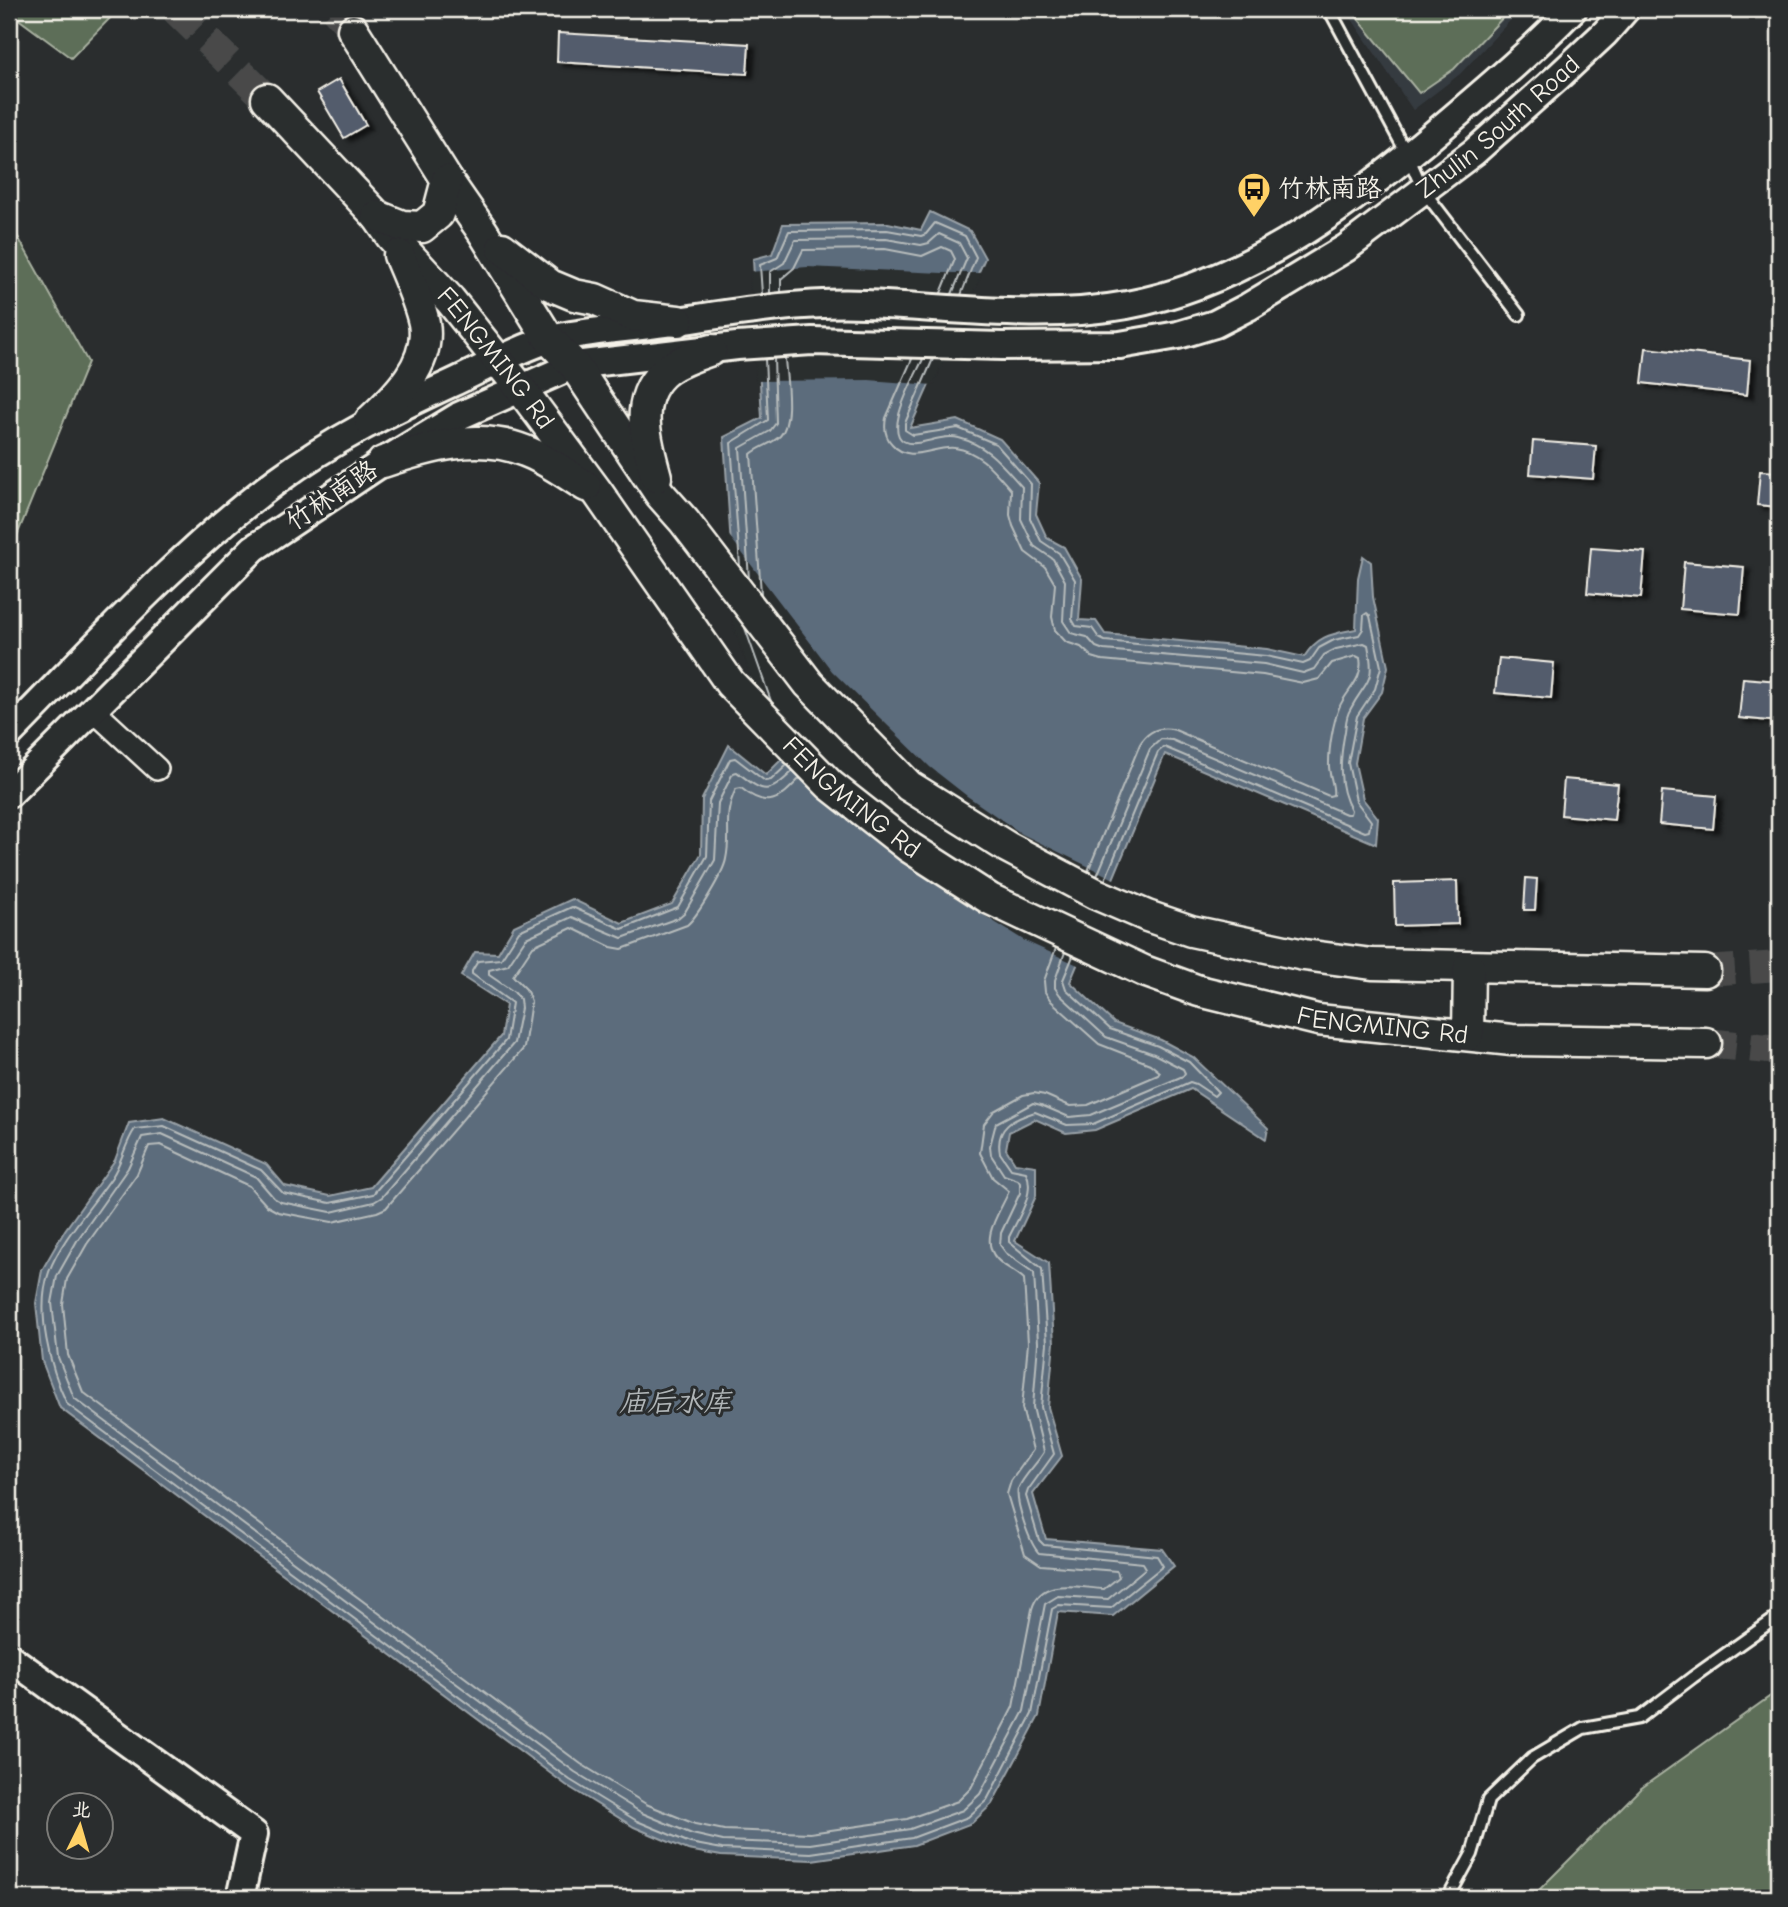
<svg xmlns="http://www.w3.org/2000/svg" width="1788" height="1907" viewBox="0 0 1788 1907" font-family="'Comic Neue','LXGW WenKai TC',sans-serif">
<defs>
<filter id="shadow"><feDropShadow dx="6" dy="3.5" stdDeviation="2" flood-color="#0009"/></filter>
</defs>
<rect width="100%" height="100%" fill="#2a2d2e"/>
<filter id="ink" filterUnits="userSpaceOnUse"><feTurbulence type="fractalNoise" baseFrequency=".0143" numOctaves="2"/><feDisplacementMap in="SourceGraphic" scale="14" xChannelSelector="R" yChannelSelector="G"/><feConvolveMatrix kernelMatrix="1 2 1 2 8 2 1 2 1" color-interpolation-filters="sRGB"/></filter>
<g filter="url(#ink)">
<path fill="#363b41" d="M 1345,9 L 1521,9 L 1460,74 L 1413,110 Z"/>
<g fill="#5d6e58" stroke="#a8b0a0" stroke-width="2">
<path d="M 9,9 L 119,9 L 71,58 L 9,12 Z"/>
<path d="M 1350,9 L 1511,9 L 1454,69 L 1419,93 Z"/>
<path d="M 9,221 L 88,362 L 9,555 Z"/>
<path d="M 1779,1690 L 1779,1898 L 1531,1898 L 1640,1789 Z"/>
</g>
<path fill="#5c6c7b" stroke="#99a1a7" stroke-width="2" d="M 930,212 L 970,231 L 985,258 L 910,428 L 958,420 L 1000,439 L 1039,483 L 1036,514 L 1047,538 L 1064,547 L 1082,579 L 1079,620 L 1096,621 L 1105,634 L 1267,649 L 1304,657 C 1318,635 1332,634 1356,629 L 1358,578 L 1363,556 L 1371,562 L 1373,597 L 1388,667 L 1382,692 L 1363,718 L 1355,763 L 1363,799 L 1378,818 L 1376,844 L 1165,754 L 1070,982 L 1114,1023 L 1161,1040 L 1193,1057 L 1268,1128 L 1266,1139 L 1191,1089 L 1095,1130 L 1066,1133 L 1035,1119 L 1009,1132 L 1006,1149 L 1015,1163 L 1036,1166 L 1036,1196 L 1015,1241 L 1049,1263 L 1054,1343 L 1048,1407 L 1062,1456 L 1033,1494 L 1046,1539 L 1162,1549 L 1174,1566 L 1113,1616 L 1058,1612 L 1039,1716 L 992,1804 L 972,1823 L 914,1845 L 812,1860 L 721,1856 L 688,1850 L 634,1827 L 566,1785 L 60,1408 L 42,1361 L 36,1303 L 42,1270 L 65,1230 L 115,1160 L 129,1123 L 164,1118 L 266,1164 L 285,1186 L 330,1196 L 371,1187 L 501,1036 L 506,1005 L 461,976 L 475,952 L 498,953 L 514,926 L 572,899 L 622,923 L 672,904 L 701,854 L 702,799 L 729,745 L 766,775 L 783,758 L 736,624 L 724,437 L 762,418 L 753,259 L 772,254 L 783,224 L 888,223 L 921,230 Z"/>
<g fill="#2a2d2e">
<path d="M 807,267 L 942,273 L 982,273 L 933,385 L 869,380 L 756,381 L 750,272 Z"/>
<path d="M 727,533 L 832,671 L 930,767 L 967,796 L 1022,834 L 1116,880 L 1080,966 L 1025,941 L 942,889 L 866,834 L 771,734 L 733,625 Z"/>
</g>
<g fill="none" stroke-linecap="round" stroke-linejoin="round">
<g stroke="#b7bcbc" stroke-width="2">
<path d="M 781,292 L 781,279 L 794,268 L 803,250 L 885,249 L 922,256 L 942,247 L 951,251 L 955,259 L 941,293"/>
<path d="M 770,293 L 770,272 L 784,263 L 795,240 L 886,239 L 921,245 L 929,243 L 939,234 L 959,243 L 967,258 L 952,294"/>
<path d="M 762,294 L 760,265 L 777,258 L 789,231 L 887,230 L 921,236 L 926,234 L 935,223 L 965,236 L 976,257 L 961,295"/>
<path d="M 912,359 L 886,418 C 884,428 885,437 892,444 C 910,465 934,445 955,448 C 980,451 996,473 1011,490 L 1010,515 L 1013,526 L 1025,552 L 1045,567 L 1055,584 L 1052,617 L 1055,630 L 1066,642 L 1081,647 L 1092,657 L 1102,660 L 1263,675 L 1303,683 L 1319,679 L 1332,663 L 1356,656 L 1360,658 C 1364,680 1346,690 1339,708 C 1333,723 1329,747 1329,763 C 1328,774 1335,785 1333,795 L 1329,796 L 1175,730 C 1160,726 1148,731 1140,744 L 1088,871"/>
<path d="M 923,359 C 916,375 873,447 916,443 C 929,442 946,434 959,438 C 989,446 1002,465 1022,487 L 1021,519 L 1034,546 L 1053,559 L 1065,581 L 1063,621 L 1071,633 L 1087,637 L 1096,647 L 1104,650 L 1264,664 L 1303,673 L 1314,669 L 1324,655 L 1336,649 L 1364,643 L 1368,645 C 1376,685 1366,679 1350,710 C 1346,716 1346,724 1345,731 C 1340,758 1337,785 1351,810 L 1350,814 L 1346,814 L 1172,740 L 1161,739 L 1150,749 L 1097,876"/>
<path d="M 933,359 L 905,423 L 905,430 L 913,435 L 958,428 L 996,444 L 1031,484 L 1030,518 L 1041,541 L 1059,553 L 1075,580 L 1072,619 L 1076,626 L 1092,628 L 1099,638 L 1105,641 L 1266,656 L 1303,664 L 1310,661 L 1319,648 L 1334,640 L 1359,635 L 1363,629 L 1364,615 L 1367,613 L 1370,616 L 1381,667 L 1375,689 L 1357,716 L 1348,763 L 1356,801 L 1371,821 L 1369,831 L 1365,832 L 1164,747 L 1158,752 L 1105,880"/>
<path d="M 740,566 L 731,443 L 768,420 L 765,359"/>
<path d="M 749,579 L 740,448 L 770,431 L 776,423 L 774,358"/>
<path d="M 761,593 L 751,454 C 759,447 772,444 780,436 C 794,421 786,378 785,358"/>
<path d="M 745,628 L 771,701"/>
<path d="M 787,765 L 771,780 L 765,781 L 735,758 L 730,759 L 709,801 L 707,856 L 678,907 L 622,929 L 572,907 L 519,931 L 501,959 L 478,961 L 472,971 L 472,974 L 512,1003 L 506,1040 L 373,1194 L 330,1203 L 283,1193 L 261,1170 L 164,1126 L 135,1129 C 125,1143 122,1162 112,1177 C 93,1205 60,1241 49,1272 C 35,1311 50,1368 67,1404 L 570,1780 L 637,1821 L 690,1843 L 722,1849 L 811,1853 L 912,1838 L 968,1817 L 987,1800 L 1032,1714 L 1052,1609 L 1059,1605 L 1111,1608 L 1163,1566 L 1157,1556 L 1044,1545 L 1039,1540 L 1026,1496 L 1028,1490 L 1054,1454 L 1041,1407 L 1047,1343 L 1042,1269 L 1009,1242 L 1009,1237 C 1018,1218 1036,1193 1026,1172 L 1011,1169 L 1000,1153 C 995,1127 1013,1119 1035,1112 L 1067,1125 L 1093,1124 L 1190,1082 L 1196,1084 L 1214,1096 L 1218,1092 L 1189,1062 L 1158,1046 L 1110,1029 L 1066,989 L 1063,980 L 1073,956"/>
<path d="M 793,771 C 767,796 764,793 737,772 L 733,773 L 718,803 L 715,860 L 685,912 L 678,918 L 622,938 L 572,917 L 526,938 L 508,965 L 489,970 L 489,975 L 514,992 L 520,999 L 521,1008 L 514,1043 L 382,1197 L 374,1202 L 331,1212 L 281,1202 L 274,1198 L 256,1177 L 162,1134 L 142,1137 L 128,1168 L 78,1239 L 57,1276 L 52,1303 L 58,1357 L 74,1398 L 575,1772 L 642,1813 L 692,1834 L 723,1841 L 810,1844 L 910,1829 L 963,1810 L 980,1794 L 1024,1711 L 1045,1604 L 1058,1596 L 1108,1599 L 1146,1568 L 1143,1563 L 1039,1553 C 1030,1545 1015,1501 1018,1489 C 1023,1476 1037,1464 1044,1452 L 1033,1407 L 1038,1343 L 1034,1273 L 1006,1253 L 1000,1245 L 1001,1233 L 1020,1193 L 1020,1183 L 1018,1180 L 1004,1175 L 991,1155 L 990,1146 L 996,1123 L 1033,1103 L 1041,1105 L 1069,1117 L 1091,1115 L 1183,1076 L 1185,1073 L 1183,1069 L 1154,1054 L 1106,1037 L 1060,995 L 1055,988 L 1055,980 L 1065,952"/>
<path d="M 800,778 C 779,800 768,810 741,788 L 736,789 C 722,817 732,832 726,859 C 724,872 697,917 687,925 L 622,949 L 611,947 L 572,928 L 533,946 L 513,976 L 526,989 L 531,1001 L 524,1048 L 386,1208 L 377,1212 L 332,1222 L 278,1212 L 267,1206 L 249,1186 L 161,1145 L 149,1146 L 137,1174 L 87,1244 L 67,1279 L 63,1304 L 68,1355 L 83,1392 L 581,1764 L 646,1804 L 695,1824 L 724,1830 L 810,1833 L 907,1819 L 958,1801 L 971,1788 L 1013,1707 L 1032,1609 C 1041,1576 1078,1588 1104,1589 L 1119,1577 L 1117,1571 L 1041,1565 L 1025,1554 L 1007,1494 L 1011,1481 L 1033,1450 L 1022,1408 L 1028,1343 L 1024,1279 C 1016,1271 1004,1267 997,1259 C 978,1239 1001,1211 1009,1191 L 993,1178 L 980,1153 L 984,1124 L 994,1111 L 1023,1095 L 1034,1093 L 1045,1095 L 1070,1106 L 1088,1105 L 1158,1075 L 1160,1072 L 1150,1064 L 1099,1044 L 1051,1001 L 1045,992 L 1044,981 L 1056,948"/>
</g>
</g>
<g fill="#535b6c" stroke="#f4f1e8" stroke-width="2" filter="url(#shadow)">
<path d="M 558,33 L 749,44 L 747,74 L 557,62 Z"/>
<path d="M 339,79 L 366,125 L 344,138 L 317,92 Z"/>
<path d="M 1646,348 L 1750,360 L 1747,395 L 1642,383 Z"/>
<path d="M 1533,441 L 1596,446 L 1593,479 L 1530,474 Z"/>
<path d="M 1760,471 L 1779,472 L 1779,507 L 1757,505 Z"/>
<path d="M 1591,548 L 1645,552 L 1641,598 L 1587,593 Z"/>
<path d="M 1684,562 L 1744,567 L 1740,614 L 1680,609 Z"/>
<path d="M 1499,658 L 1554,663 L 1551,698 L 1495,693 Z"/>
<path d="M 1743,678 L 1779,681 L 1779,722 L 1739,718 Z"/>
<path d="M 1564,779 L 1618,784 L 1614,820 L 1561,815 Z"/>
<path d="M 1662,791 L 1716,796 L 1713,829 L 1659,824 Z"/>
<path d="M 1526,878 L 1537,879 L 1535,910 L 1524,910 Z"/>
<path d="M 1457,881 L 1458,924 L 1395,926 L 1394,883 Z"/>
</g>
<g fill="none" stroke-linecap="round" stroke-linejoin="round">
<g stroke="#484a4a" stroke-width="30" stroke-dasharray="30 15" stroke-linecap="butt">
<path d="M 175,9 L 267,99"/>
<path d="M 335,9 L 353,30"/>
<path d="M 1705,971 L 1779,966"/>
<path d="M 1706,1043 L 1779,1050"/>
</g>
<defs>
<g id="service">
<path d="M 1329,9 L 1408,156 L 1423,190 L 1519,315"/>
<path d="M 1448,1898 L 1472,1854 L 1488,1800 L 1532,1758 L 1583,1728 L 1639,1718 L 1693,1677 L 1779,1616"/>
</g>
<path id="minor" d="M 92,709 L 157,769"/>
<g id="tertiary">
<path d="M 9,734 C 95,647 179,553 278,480 C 332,440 391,411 452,383 C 480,370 521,347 551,339 C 585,331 623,329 658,324 C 727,314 796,301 865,304 C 951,307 1041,321 1127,305 C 1252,282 1359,198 1453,118 C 1494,83 1535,48 1573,9"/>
<path id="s1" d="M 9,794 L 254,548 L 383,462 L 459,416 L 574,365 L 737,346 L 812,341 L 1002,346 L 1120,345 L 1178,335 L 1215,324 L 1248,307 L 1346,248 L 1474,152 L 1558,77 L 1605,33 L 1626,9"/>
<path d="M 9,1657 L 254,1834 L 240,1898"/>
</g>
<g id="secondary">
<path d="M 353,30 L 447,180 L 483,232 L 549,339 L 574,365 L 660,494 L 684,521 L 809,684 L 909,786 L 1007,847 L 1096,894 L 1147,916 L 1191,931 L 1304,955 L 1372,964 L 1705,971"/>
<path id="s2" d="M 267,99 L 377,216 L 391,236 L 450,300 L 521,389 L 598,493 L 730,683 L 830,785 L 909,847 L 990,899 L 1144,971 L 1199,991 L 1318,1020 L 1512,1040 L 1706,1043"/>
<path d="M 377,216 L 402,226 L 422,227 L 438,214 L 447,180"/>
<path d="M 502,248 L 550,285 L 574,295 L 595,299 L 633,316 L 678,321"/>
<path d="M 370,421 C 397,396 431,363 424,323 C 419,300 408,277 399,255"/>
<path d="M 383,462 C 428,447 478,432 525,451 C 547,459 566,474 586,486"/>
<path d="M 656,477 C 647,443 633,402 662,374 C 674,362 695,356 711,350"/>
<path d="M 1468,1035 L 1469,967"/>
</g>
</defs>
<use href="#service" stroke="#f4f1e8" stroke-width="16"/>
<use href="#minor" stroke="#f4f1e8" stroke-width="26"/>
<use href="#tertiary" stroke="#f4f1e8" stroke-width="32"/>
<use href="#secondary" stroke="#f4f1e8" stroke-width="35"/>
<use href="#service" stroke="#2a2d2e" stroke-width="10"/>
<use href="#minor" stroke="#2a2d2e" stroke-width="21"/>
<use href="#tertiary" stroke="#2a2d2e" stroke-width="26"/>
<use href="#secondary" stroke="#2a2d2e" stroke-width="30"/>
</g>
</g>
<defs>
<symbol id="bus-pin" viewBox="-11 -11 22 30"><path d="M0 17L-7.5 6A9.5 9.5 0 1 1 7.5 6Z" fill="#ffd166" stroke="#2a2d2e"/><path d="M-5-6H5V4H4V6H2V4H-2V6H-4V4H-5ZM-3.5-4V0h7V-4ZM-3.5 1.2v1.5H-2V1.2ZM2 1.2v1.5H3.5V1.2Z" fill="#111"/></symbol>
</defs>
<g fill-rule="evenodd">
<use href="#bus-pin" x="1235" y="170" width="38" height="52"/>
</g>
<g text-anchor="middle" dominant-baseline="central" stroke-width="6" stroke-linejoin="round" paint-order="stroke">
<g font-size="26" fill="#f4f1e8" stroke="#2a2d2e">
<text stroke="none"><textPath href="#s1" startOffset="1708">Zhulin South Road</textPath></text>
<text stroke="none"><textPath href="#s2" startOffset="346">FENGMING Rd</textPath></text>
<text transform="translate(332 496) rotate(-34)">竹林南路</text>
<text stroke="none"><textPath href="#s2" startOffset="914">FENGMING Rd</textPath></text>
<text stroke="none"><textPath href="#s2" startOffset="1502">FENGMING Rd</textPath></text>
</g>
<g font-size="26" fill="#f4f1e8" stroke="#2a2d2e" text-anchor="start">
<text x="1278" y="189">竹林南路</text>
</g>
<g font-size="28" font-style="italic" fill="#b0b5b7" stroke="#2a2d2e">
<text x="675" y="1402">庙后水库</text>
</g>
</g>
<rect width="1788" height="1907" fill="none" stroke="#2a2d2e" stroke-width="35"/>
<rect x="18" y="18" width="1753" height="1872" fill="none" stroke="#f4f1e8" stroke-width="2.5" filter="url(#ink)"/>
<g transform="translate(80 1826) rotate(5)"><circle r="33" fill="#2a2d2e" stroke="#7b7b78" stroke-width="2"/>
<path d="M0-5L12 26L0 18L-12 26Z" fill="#ffd166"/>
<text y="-10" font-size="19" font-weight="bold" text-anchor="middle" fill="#f4f1e8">北</text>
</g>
</svg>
